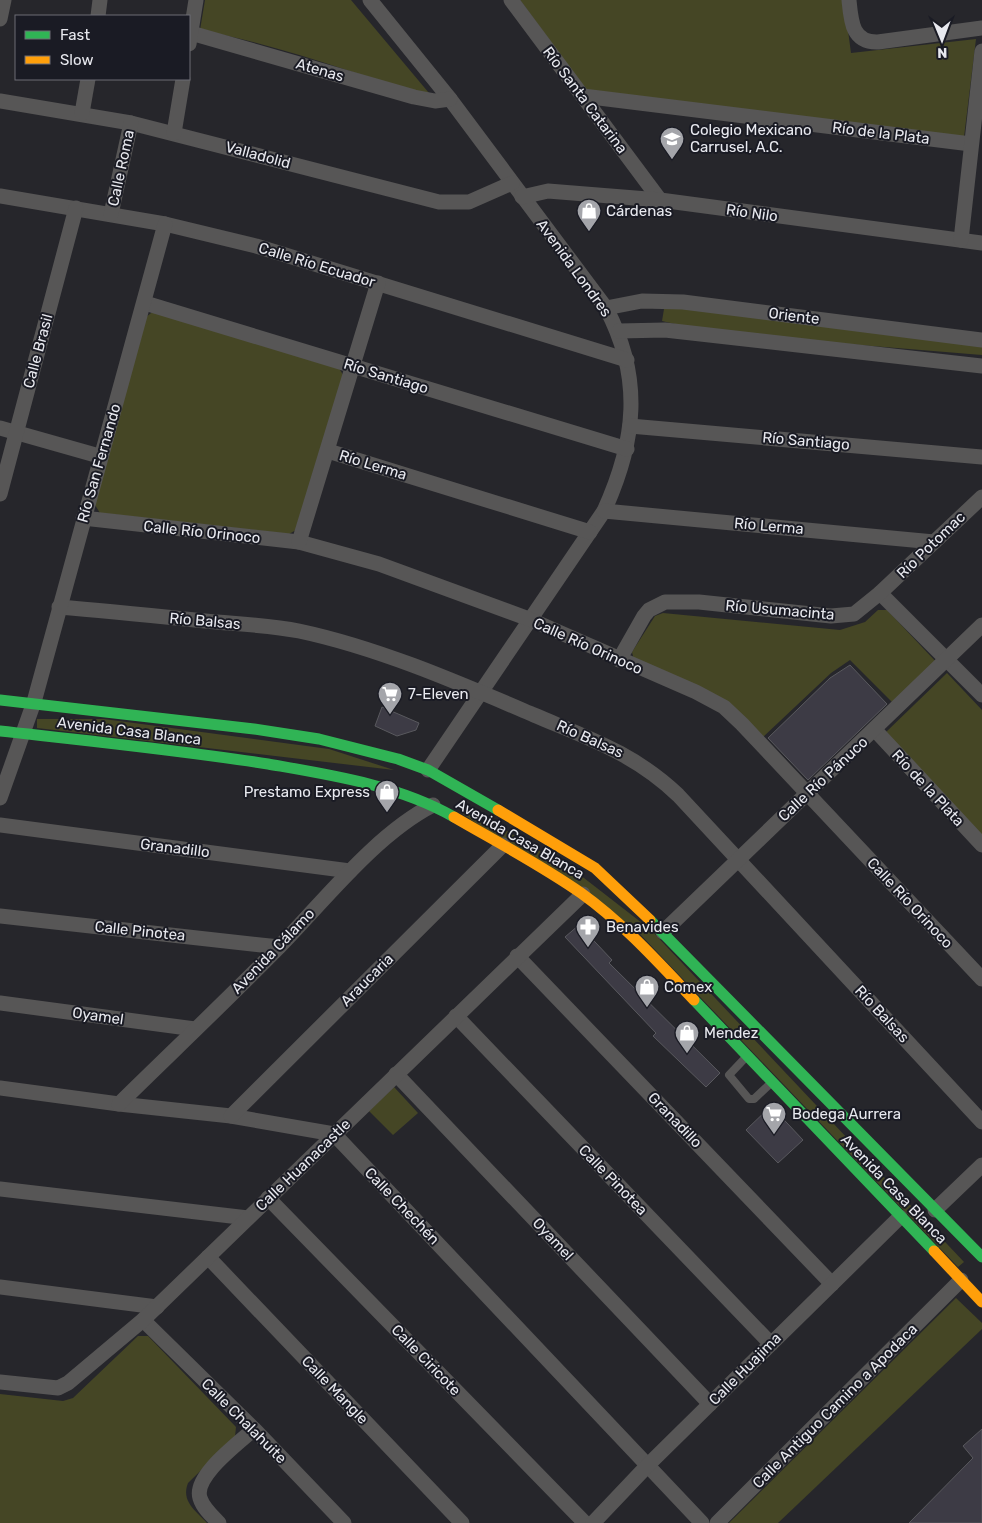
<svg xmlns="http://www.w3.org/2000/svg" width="982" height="1523" viewBox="0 0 982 1523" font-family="Rubik,sans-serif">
<rect width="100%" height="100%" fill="#26262b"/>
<g fill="#454625">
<path d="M 205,0 L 351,0 L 434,99 C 357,74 279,45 200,30 Z"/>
<path d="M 520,0 L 844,0 L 851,53 L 976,39 L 964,137 L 587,91 Z"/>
<path d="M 665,303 L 982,343 L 982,355 L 714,333 L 662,321 Z"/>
<path d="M 155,310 L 339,368 L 343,375 L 296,530 L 289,534 L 100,513 L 95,505 L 146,317 Z"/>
<path d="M 878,610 L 887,610 L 939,665 L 895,705 L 850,660 L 831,673 L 762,738 L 634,660 L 632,652 L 655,616 L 663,613 L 840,630 L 865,622 Z"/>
<path d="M 947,673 L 982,710 L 982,838 L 884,734 Z"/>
<path d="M 37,719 L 104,719 L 329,749 L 394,770 L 37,728 Z"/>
<path d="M 461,807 L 468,807 L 584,878 L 651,930 L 964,1262 L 958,1267 L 638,932 L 461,813 Z"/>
<path d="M 394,1087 L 418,1113 L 393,1135 L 369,1111 Z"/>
<path d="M 956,1298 L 982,1323 L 982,1329 L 778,1523 L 729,1523 Z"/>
<path d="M 138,1336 L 148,1336 L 236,1427 L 235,1437 L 188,1483 C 181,1501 195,1510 207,1523 L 0,1523 L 0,1394 L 63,1401 L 73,1398 Z"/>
</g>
<g fill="#3d3b45" stroke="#59595e">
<path d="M 850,665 L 887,704 L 808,780 L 768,738 L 830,678 Z"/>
<path d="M 382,707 L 419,723 L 416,730 L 397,736 L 375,726 Z"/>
<path d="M 579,925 L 612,960 L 609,963 L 720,1073 L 706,1087 L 653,1036 L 656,1033 L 565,937 Z"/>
<path d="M 771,1106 L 803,1140 L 778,1163 L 746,1130 Z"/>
<path d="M 982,1429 L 982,1523 L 909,1523 L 973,1458 L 963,1446 Z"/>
</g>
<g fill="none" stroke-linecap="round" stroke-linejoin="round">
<path stroke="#575656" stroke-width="8" d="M 747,1056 L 729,1075 L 749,1099 L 754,1099 L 772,1082"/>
<g stroke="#575656" stroke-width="15">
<path d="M 370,0 L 450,99 L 606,308 C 643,378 636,441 604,511 L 428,770"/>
<path d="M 511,0 L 660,200"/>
<path d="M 849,0 C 851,21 852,43 878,42 L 982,28"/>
<path d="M 98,16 L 100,0"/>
<path d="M 0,19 L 4,0"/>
<path d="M 191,33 L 414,97 L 435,101 L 450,99"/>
<path d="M 189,44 L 196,0"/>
<path d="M 583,96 L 971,144"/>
<path d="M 0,101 L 131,123 L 439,202 L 469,202 L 512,183"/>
<path d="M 82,113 L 88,79"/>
<path d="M 174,133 L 183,79"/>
<path d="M 0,196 L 165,224 L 256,246 L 627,360"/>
<path d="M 522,197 L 548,191 L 660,200 L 982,243"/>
<path d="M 111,214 L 131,123"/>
<path d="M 961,240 L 982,51"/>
<path d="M 145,303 L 627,449"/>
<path d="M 606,308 L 642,301 L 683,302 L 982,340"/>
<path d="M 619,331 L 665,330 L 982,366"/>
<path d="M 630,426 L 982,457"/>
<path d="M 0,428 L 99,456"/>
<path d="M 328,451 L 590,532"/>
<path d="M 0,494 L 76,208"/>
<path d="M 604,511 L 934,542"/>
<path d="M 83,518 L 299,542 L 379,564 L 529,619 L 696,692 L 724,707 L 742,724 L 982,979"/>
<path d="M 299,542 L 378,283"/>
<path d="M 880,593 L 982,695"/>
<path d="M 59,607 C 108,611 156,616 205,621 C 236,624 269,625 299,631 C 379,648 459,683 534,715 C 588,738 634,753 678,795 L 982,1122"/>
<path d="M 619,660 L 644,616 L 649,610 L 665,602 L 699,602 L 831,616 L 854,614 L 880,593 L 982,497"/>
<path d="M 875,730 L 982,845"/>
<path d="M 0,798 L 34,702 L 165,224"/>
<path d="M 0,825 L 350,871"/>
<path d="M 0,916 L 279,947"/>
<path d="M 663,932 L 982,625"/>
<path d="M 517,956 L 832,1284"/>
<path d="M 0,1003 L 195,1029"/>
<path d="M 456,1016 L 771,1344"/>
<path d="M 396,1074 L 710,1404"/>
<path d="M 0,1088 L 119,1104 L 231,1116 L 334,1134 L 702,1523"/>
<path d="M 119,1104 C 172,1052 227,1000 279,947 C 324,901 376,834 433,805"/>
<path d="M 231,1116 L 503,845"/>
<path d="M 0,1189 L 248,1218"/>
<path d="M 268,1198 L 585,1523"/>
<path d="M 935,1210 L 982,1165"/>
<path d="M 208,1257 L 462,1523"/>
<path d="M 0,1287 L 157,1307"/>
<path d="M 143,1320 L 254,1429 L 344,1523"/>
<path d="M 0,1382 L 58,1388 L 68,1383 L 143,1320 L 583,894"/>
<path d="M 219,1523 C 212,1516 203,1508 200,1498 C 193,1476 239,1443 254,1429"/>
<path d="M 593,1523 L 648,1465 L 900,1217"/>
<path d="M 717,1523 L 961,1280"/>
</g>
<g stroke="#30b455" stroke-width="11">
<path d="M 0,700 L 254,729 L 319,739 L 398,759 L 428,770 L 498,810"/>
<path d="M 0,731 C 90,741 179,750 268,764 C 331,775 398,785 454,817"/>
<path d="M 650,920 L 982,1257"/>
<path d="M 694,1000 L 934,1251"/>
</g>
<g stroke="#ff9f0a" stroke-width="11">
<path d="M 498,810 L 595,868 L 650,920"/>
<path d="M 454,817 C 497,842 541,865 581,893 C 623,923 659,963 694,1000"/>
<path d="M 934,1251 L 982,1302"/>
</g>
</g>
<defs>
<symbol id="school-pin" viewBox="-11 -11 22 30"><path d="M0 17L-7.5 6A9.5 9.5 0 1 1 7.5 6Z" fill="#a4a5aa" stroke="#1a1b24"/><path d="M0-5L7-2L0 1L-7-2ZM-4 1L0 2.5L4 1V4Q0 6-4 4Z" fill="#fff"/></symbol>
<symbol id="shop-pin" viewBox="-11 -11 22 30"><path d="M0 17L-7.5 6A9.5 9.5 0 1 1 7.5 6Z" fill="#a4a5aa" stroke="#1a1b24"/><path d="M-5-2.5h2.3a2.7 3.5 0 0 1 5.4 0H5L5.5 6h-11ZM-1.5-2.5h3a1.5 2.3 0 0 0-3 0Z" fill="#fff"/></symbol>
<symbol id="supermarket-pin" viewBox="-11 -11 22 30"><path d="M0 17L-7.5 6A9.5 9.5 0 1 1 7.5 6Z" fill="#a4a5aa" stroke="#1a1b24"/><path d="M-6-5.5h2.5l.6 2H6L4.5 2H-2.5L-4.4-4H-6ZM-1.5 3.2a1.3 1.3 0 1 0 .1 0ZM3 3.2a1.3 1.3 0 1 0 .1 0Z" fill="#fff"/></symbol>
<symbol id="pharmacy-pin" viewBox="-11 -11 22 30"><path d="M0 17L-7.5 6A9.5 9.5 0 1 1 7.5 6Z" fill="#a4a5aa" stroke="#1a1b24"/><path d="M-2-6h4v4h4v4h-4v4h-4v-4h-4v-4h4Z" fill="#fff"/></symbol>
</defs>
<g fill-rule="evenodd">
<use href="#school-pin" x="658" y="125" width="28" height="38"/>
<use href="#shop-pin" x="575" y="197" width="28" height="38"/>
<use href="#supermarket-pin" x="376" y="680" width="28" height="38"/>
<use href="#shop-pin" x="373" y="778" width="28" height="38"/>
<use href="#pharmacy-pin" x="574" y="913" width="28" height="38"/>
<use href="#shop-pin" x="633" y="973" width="28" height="38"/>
<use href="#shop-pin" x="673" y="1019" width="28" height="38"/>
<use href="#supermarket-pin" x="760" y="1100" width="28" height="38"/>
</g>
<g text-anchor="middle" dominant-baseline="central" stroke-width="4" stroke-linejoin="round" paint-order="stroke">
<g font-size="15" fill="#e8e9ef" stroke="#1a1b24">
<text transform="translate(320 70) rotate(16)">Atenas</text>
<text transform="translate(585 100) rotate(53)">Río Santa Catarina</text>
<text transform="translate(881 133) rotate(7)">Río de la Plata</text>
<text transform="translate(258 155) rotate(15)">Valladolid</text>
<text transform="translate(121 168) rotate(-78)">Calle Roma</text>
<text transform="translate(752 213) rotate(8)">Río Nilo</text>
<text transform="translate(317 265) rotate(17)">Calle Río Ecuador</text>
<text transform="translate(574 268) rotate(54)">Avenida Londres</text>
<text transform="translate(794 316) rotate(7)">Oriente</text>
<text transform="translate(38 351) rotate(-75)">Calle Brasil</text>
<text transform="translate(386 376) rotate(17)">Río Santiago</text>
<text transform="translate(806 441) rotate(5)">Río Santiago</text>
<text transform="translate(99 463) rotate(-74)">Río San Fernando</text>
<text transform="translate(373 465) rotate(17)">Río Lerma</text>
<text transform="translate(769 526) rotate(5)">Río Lerma</text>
<text transform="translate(202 532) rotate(6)">Calle Río Orinoco</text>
<text transform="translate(931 545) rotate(-44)">Río Potomac</text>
<text transform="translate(780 610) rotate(5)">Río Usumacinta</text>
<text transform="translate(205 621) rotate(5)">Río Balsas</text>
<text transform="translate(588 646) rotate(24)">Calle Río Orinoco</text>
<text transform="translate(129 731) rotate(7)">Avenida Casa Blanca</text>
<text transform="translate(590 739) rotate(24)">Río Balsas</text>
<text transform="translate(823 779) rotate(-43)">Calle Río Pánuco</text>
<text transform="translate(928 788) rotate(47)">Río de la Plata</text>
<text transform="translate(520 839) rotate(30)">Avenida Casa Blanca</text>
<text transform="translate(175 848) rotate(7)">Granadillo</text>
<text transform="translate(910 903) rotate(47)">Calle Río Orinoco</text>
<text transform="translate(140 931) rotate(6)">Calle Pinotea</text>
<text transform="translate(273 951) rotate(-46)">Avenida Cálamo</text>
<text transform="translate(367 980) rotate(-45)">Araucaria</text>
<text transform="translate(882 1014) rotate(47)">Río Balsas</text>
<text transform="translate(98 1016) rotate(8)">Oyamel</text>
<text transform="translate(675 1120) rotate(46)">Granadillo</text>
<text transform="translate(303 1165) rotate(-44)">Calle Huanacastle</text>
<text transform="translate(613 1180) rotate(46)">Calle Pinotea</text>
<text transform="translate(894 1189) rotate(46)">Avenida Casa Blanca</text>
<text transform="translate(402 1206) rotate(46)">Calle Chechén</text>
<text transform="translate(553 1239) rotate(47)">Oyamel</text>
<text transform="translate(426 1360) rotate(46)">Calle Ciricote</text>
<text transform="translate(745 1369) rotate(-45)">Calle Huajima</text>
<text transform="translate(335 1390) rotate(46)">Calle Mangle</text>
<text transform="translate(835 1406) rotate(-45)">Calle Antiguo Camino a Apodaca</text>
<text transform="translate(244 1421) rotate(45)">Calle Chalahuite</text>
</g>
<g font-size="15" fill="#e8e9ef" stroke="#1a1b24" text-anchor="start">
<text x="690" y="130">Colegio Mexicano<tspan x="690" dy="17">Carrusel, A.C.</tspan></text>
<text x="606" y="211">Cárdenas</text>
<text x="408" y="694">7-Eleven</text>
<text x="370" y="792" text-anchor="end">Prestamo Express</text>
<text x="606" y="927">Benavides</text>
<text x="664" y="987">Comex</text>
<text x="704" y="1033">Mendez</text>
<text x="792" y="1114">Bodega Aurrera</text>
</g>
</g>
<rect x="15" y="15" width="175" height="65" fill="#1a1b24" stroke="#6c6d75"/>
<rect x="25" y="31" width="25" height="8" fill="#30b455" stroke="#6c6d75"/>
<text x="60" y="40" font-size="15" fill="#e8e9ef">Fast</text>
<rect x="25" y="56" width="25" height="8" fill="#ff9f0a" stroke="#6c6d75"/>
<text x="60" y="65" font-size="15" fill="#e8e9ef">Slow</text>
<g transform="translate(942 40) rotate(179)" stroke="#1a1b24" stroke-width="4" paint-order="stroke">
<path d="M0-4L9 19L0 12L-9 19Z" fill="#e8e9ef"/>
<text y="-8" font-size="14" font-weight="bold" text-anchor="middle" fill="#e8e9ef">N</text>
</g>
</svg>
